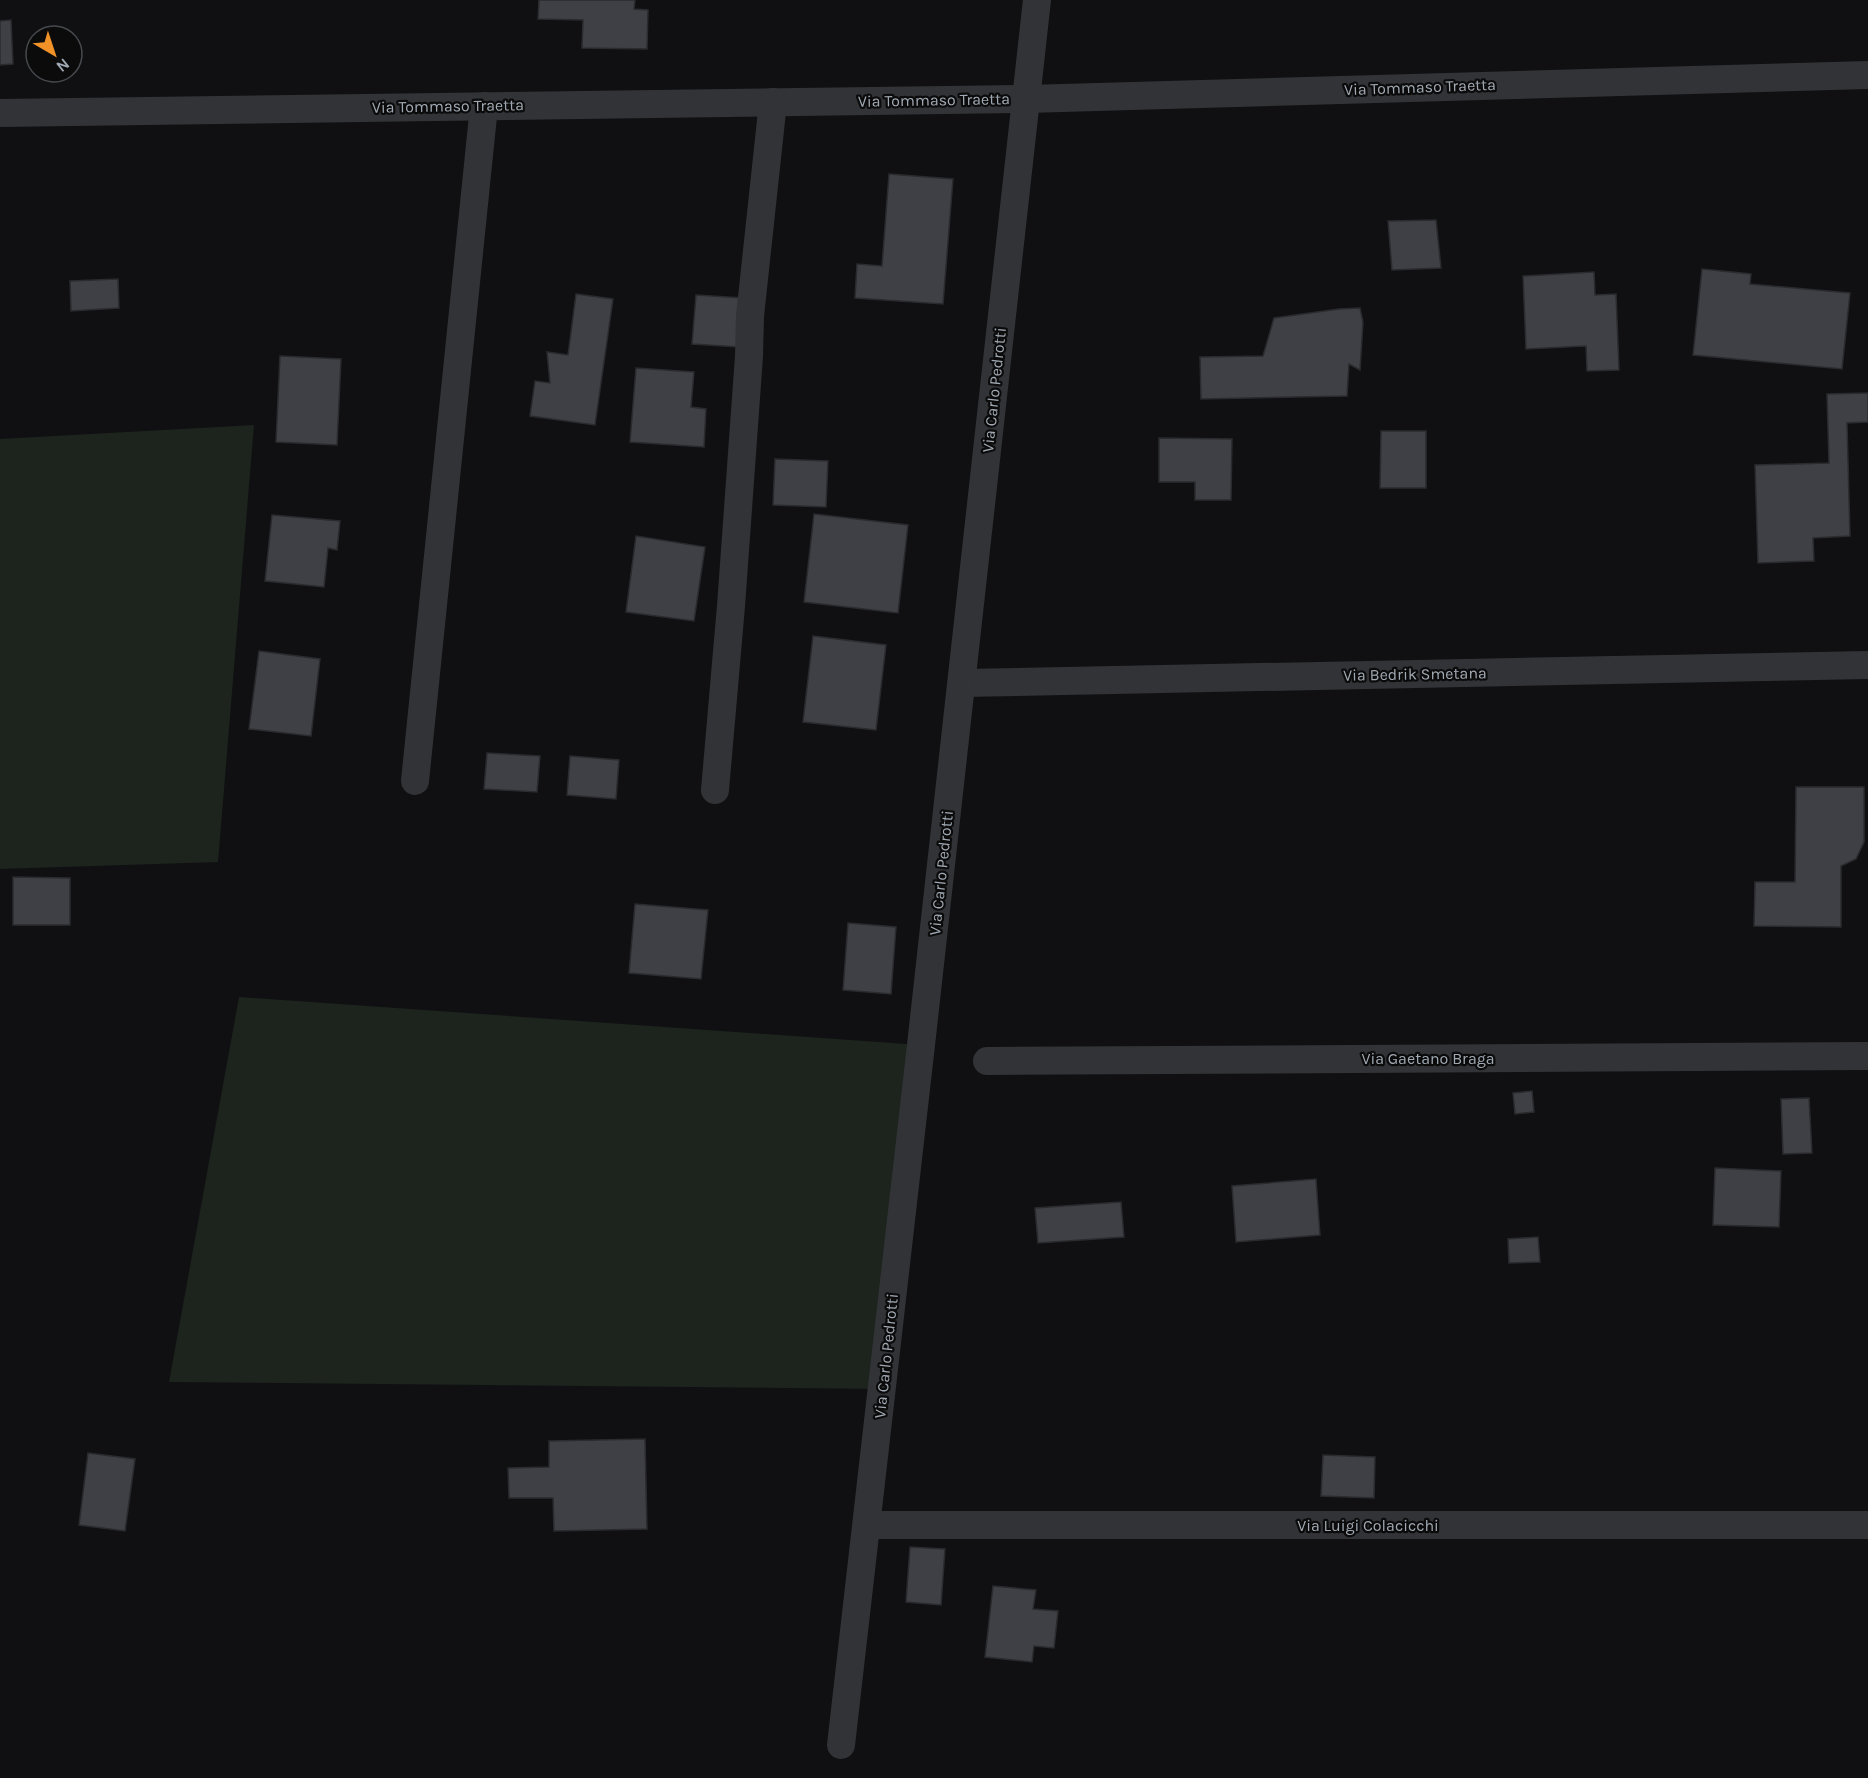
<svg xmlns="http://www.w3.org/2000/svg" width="1868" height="1778" viewBox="0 0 1868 1778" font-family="Karla,sans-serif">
<rect width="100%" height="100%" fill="#101012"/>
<g fill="#1c241d">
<path d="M 254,425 L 218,862 L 0,869 L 0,439 Z"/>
<path d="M 239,997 L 921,1045 L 883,1389 L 169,1382 Z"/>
</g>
<g fill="#3f4045" stroke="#2a2b2e" stroke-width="1.5">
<path d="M 539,0 L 635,0 L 634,9 L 648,10 L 647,49 L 582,48 L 583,20 L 538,19 Z"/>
<path d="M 11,20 L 13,64 L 0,65 L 0,21 Z"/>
<path d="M 889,174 L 953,179 L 943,304 L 855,298 L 857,264 L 882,266 Z"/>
<path d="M 1436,220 L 1441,268 L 1392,270 L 1388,221 Z"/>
<path d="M 1702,269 L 1751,274 L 1750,284 L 1850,293 L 1842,369 L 1693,355 Z"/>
<path d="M 1594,272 L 1595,295 L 1616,294 L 1619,370 L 1587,371 L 1586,346 L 1526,349 L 1523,276 Z"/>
<path d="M 118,279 L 119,308 L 71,311 L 70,281 Z"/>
<path d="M 576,294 L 613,299 L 595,425 L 530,416 L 535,381 L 550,383 L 547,352 L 568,355 Z"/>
<path d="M 696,295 L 743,298 L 739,347 L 692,344 Z"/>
<path d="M 1360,308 L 1363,322 L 1360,370 L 1349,364 L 1347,396 L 1201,399 L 1200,357 L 1263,356 L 1274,318 L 1339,309 Z"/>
<path d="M 280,356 L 341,359 L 337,445 L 276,442 Z"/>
<path d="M 636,368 L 694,372 L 691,407 L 706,409 L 704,447 L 630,442 Z"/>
<path d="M 1868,393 L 1868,422 L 1847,423 L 1850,536 L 1813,538 L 1814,561 L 1758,563 L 1755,465 L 1829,463 L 1827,394 Z"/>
<path d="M 1381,431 L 1426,431 L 1426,488 L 1380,488 Z"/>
<path d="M 1159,438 L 1232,439 L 1231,500 L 1195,500 L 1195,482 L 1159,482 Z"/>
<path d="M 775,459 L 828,461 L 826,507 L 773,505 Z"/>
<path d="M 814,514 L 908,525 L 898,613 L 804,602 Z"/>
<path d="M 272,515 L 340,521 L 337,550 L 328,548 L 324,587 L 265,581 Z"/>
<path d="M 636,536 L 705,547 L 694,621 L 626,612 Z"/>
<path d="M 813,636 L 886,645 L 876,730 L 803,722 Z"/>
<path d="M 259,651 L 320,659 L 311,736 L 249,729 Z"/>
<path d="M 487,753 L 540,756 L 537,792 L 484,789 Z"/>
<path d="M 570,756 L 619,760 L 616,799 L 567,795 Z"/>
<path d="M 1796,787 L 1864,787 L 1864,842 L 1856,859 L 1841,866 L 1841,927 L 1754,926 L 1755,882 L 1795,882 Z"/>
<path d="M 13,877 L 70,878 L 70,925 L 13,925 Z"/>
<path d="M 635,904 L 708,910 L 701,979 L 629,973 Z"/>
<path d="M 848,923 L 896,927 L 891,994 L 843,990 Z"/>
<path d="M 1532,1091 L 1534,1112 L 1515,1114 L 1513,1093 Z"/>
<path d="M 1809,1098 L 1812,1153 L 1783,1154 L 1781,1099 Z"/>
<path d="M 1715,1168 L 1781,1171 L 1779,1227 L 1713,1225 Z"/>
<path d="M 1316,1179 L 1320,1235 L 1236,1242 L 1232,1186 Z"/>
<path d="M 1121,1202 L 1124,1237 L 1038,1243 L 1035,1208 Z"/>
<path d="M 1538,1237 L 1540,1262 L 1509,1263 L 1508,1239 Z"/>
<path d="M 645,1439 L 647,1529 L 554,1531 L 553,1498 L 509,1498 L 508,1468 L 549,1467 L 549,1441 Z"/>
<path d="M 88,1453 L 135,1459 L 125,1531 L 79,1525 Z"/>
<path d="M 1323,1455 L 1375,1457 L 1374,1498 L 1321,1496 Z"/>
<path d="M 910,1547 L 945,1549 L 941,1605 L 906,1602 Z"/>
<path d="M 993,1586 L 1036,1590 L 1033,1609 L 1058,1611 L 1054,1648 L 1034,1646 L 1032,1662 L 985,1657 Z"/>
</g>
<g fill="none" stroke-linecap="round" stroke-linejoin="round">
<g stroke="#313336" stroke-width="28">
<path d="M 0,113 L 1027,99 L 1868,75"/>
<path d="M 962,683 L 1868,665"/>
<path d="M 415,781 L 484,106"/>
<path d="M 715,790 L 731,606 L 749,356 L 750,316 L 773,102"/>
<path d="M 987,1061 L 1868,1056"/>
<path d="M 867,1525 L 1868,1525"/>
<path d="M 841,1745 L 921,1045 L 1037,0"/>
</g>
</g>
<g text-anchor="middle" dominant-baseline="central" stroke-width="4.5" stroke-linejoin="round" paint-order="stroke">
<g font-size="16" fill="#a1a9b2" stroke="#0b0b0c">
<text transform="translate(1420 87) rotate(-2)">Via Tommaso Traetta</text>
<text transform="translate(934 100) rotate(-1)">Via Tommaso Traetta</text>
<text transform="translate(448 106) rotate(-1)">Via Tommaso Traetta</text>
<text transform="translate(994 390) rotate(-84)">Via Carlo Pedrotti</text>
<text transform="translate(1415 674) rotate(-1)">Via Bedrik Smetana</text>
<text transform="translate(941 873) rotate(-84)">Via Carlo Pedrotti</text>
<text x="1428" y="1058">Via Gaetano Braga</text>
<text transform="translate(886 1356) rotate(-84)">Via Carlo Pedrotti</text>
<text x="1368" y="1525">Via Luigi Colacicchi</text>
</g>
</g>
<g transform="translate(54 54) rotate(141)"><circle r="28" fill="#0b0b0c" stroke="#474a4e" stroke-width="1.5"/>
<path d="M0-4.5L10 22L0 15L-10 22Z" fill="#f19229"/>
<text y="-9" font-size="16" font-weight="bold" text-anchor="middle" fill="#a1a9b2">N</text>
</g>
</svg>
